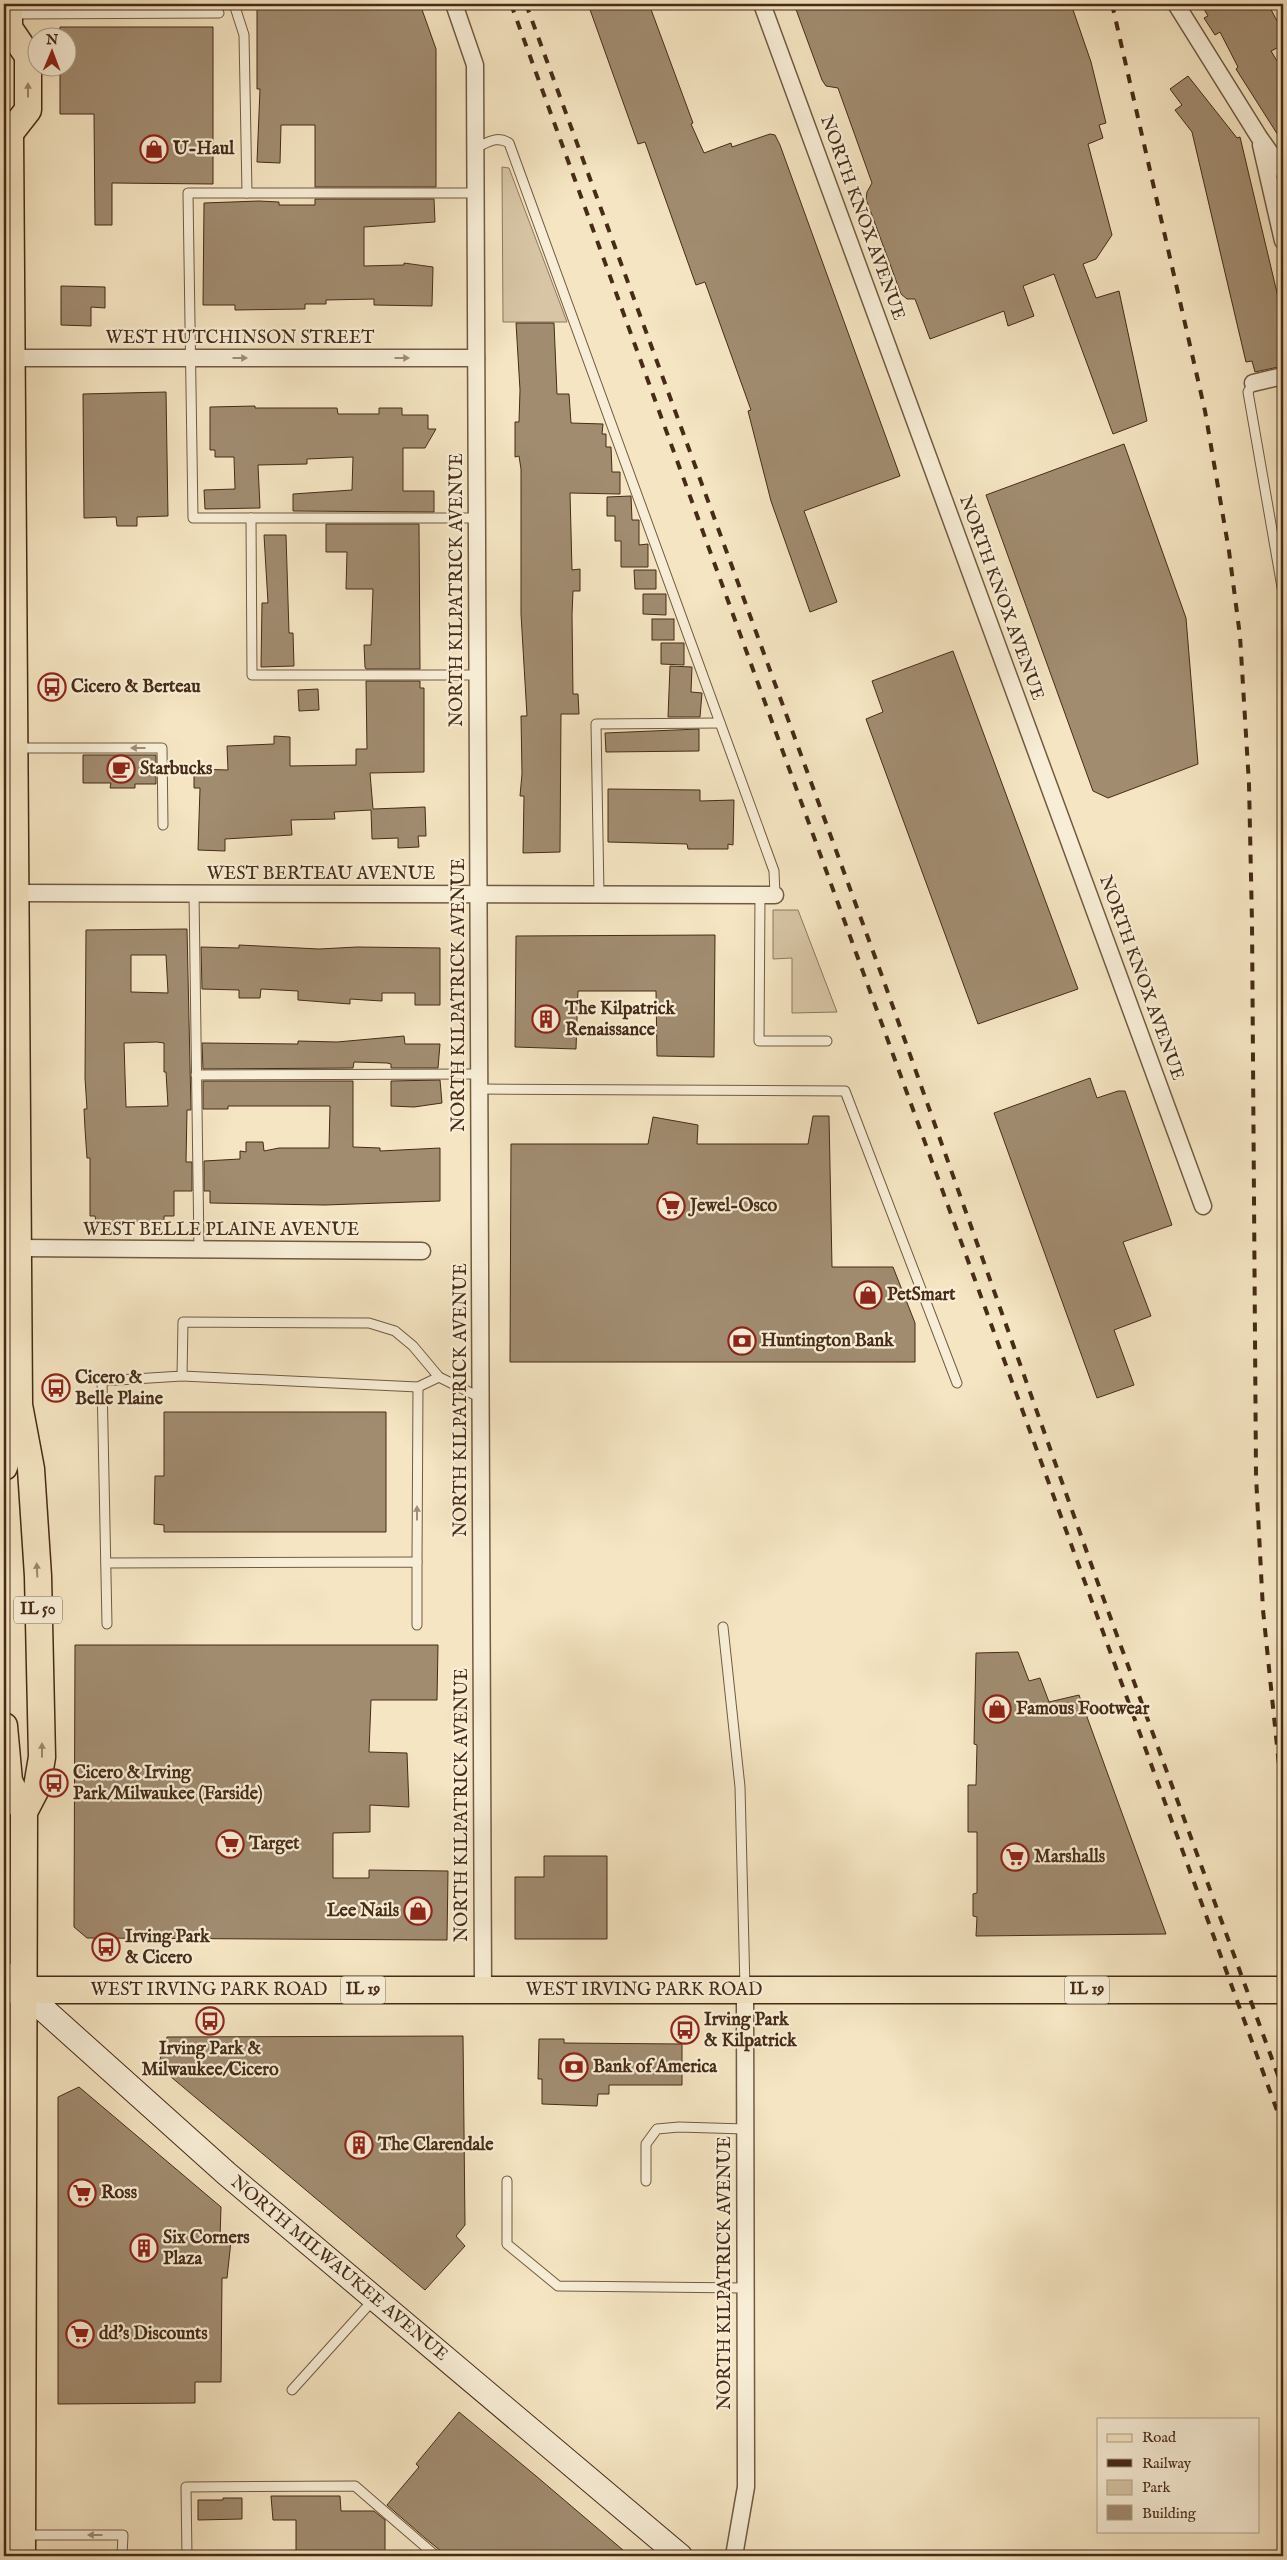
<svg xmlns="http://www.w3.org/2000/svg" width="1287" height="2560" font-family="'IM FELL English',serif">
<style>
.green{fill:#d7c5a5;stroke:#8f785e}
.building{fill:#a18c70;stroke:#472b17;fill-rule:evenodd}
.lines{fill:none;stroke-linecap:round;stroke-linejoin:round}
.service-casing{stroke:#725a42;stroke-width:11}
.minor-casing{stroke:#725a42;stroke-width:19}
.secondary-casing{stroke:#472b17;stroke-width:26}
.primary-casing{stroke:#472b17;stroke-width:29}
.service{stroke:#f8eed7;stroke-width:9}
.minor{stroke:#f8eed7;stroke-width:16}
.secondary{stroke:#f8eed7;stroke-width:24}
.primary{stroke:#f5e5c2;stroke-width:26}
.rail{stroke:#472b17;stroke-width:4;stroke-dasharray:9 9;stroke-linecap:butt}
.oneway{fill:#9e886c}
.oneway2{fill:#a08c77}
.labels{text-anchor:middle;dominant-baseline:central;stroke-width:4.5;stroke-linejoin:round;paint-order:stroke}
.shield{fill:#f8eed7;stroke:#7c6651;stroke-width:1}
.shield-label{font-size:16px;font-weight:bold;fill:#472b17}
.poi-label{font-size:18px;font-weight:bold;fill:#472b17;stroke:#f8eed7;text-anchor:start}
.street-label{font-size:18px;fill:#472b17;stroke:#f8eed7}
</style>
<rect width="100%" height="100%" fill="#f5e5c2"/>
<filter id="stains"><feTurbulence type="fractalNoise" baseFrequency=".004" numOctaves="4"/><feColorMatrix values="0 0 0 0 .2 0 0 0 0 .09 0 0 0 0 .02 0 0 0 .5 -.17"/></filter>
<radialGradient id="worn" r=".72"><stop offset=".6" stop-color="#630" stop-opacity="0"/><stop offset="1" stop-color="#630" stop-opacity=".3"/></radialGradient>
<g class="green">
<polygon points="502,167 509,168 567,322 503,322"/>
<polygon points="773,910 798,910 837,1012 792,1013 792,958 773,959"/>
<polygon points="1283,1090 1283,1333 1278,1326"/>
</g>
<g class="building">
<polygon points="257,4 420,4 436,49 436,187 315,187 315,125 281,125 280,163 257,162 260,89 257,89"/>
<polygon points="588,4 649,4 693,123 691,124 704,153 731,143 732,147 770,134 775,135 780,145 900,476 804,511 837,602 810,612 771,501 748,411 751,410 705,282 696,285 645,142 638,144"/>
<polygon points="794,4 1071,4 1091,62 1106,123 1099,125 1103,138 1088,144 1112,235 1096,259 1083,264 1096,298 1119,291 1147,421 1113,434 1054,274 1023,286 1034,316 1008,326 1004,311 930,339 915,299 907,299 901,294 866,199 867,192 872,183 838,88 826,86 822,80"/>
<polygon points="1201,4 1268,4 1283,32 1283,45 1271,51 1283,71 1283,143 1236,69 1238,67 1220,32 1215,35 1204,18 1208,16"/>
<polygon points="60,27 213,27 213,184 112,183 112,225 95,225 94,114 60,114 60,68 68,68 68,38 60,38"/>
<polygon points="1188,76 1237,138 1240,137 1283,318 1283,366 1255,372 1252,361 1246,362 1192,132 1175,110 1182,105 1170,89"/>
<polygon points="315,199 434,199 435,222 364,227 364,266 404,265 404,263 433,267 432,306 374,305 374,299 326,300 326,304 305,304 305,309 235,310 235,305 203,305 204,203 259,201 279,202 279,205 315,205"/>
<polygon points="61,286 105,287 105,308 91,307 91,326 61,325"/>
<polygon points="516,323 554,323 557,394 569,394 571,423 603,424 602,434 606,434 606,447 611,447 612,472 620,472 620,494 570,493 572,570 580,569 580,591 573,591 572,615 573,694 578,694 579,714 561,714 560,852 523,853 524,796 520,796 522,774 521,716 527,716 521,614 521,469 519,456 515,457 515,422 519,422 520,390"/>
<polygon points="166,392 168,516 137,517 137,526 117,526 116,517 84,518 83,394"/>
<polygon points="255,406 255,408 337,408 338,414 379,414 379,408 402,408 402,415 428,415 428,429 436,429 425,448 403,448 403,491 434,491 434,512 293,511 293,494 352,490 353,457 307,459 307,464 258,465 260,508 205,509 204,490 235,489 234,457 215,457 215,450 210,450 210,407"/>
<polygon points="1124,444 1186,618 1198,764 1108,798 1093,791 986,495"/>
<polygon points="631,496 632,520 639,520 639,545 648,544 648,567 621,567 621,541 615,541 615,516 607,516 607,497"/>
<polygon points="326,524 419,524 420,669 366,669 365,667 364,645 371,645 373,589 346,589 347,552 326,552"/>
<polygon points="264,535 286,535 289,633 293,633 294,666 261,667 262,603 268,603"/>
<polygon points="634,570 656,570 656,589 635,589"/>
<polygon points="643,594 666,594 666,615 643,614"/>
<rect x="652" y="619" width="22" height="21"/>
<polygon points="661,643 684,643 684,665 661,664"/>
<polygon points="953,651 1078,989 978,1024 866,719 883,712 872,681"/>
<polygon points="670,666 692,667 691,692 702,693 700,717 668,717"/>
<polygon points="366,681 420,681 420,688 424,688 424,772 370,773 373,809 425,807 426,836 418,836 419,847 398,848 398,838 372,839 371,810 334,812 335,819 291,820 292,835 225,839 225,851 198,850 200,788 194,788 194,769 228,770 227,746 274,744 274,736 290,737 290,766 356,765 356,749 367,749"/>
<polygon points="318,689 319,710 299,711 298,690"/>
<polygon points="699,729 699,751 606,752 605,733"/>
<polygon points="83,755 156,755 156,784 135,784 135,788 110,788 111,783 83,783"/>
<polygon points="608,789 700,790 700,801 734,800 733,845 728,844 728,849 688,849 687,844 608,842"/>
<path d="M187,929L191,1110H187L186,1162H192V1191H174V1216H164V1222H96L95,1216H90V1158H87L85,1129L84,1109H87L85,1078L86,930ZM131,955H166L168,993L131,992ZM157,1042L164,1043V1072H166L168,1106L126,1107L124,1043Z"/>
<polygon points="715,935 714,1057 657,1056 656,991 578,991 576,1049 515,1047 516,936"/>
<polygon points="239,945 319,949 357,947 440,948 440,1005 415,1005 415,993 382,993 382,1001 350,999 350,1004 298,1000 298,991 261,989 260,998 239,998 239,990 202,989 201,947 239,948"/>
<polygon points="404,1036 405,1044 440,1044 438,1068 391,1068 391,1064 387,1063 354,1062 353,1068 203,1069 202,1043 298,1044 298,1041 337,1042"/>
<polygon points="1090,1078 1097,1098 1118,1091 1125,1091 1172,1225 1123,1242 1151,1316 1114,1330 1134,1385 1097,1398 994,1113"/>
<polygon points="440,1080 442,1103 414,1107 391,1106 391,1081"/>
<polygon points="203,1081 353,1081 353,1147 380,1148 380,1151 440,1148 440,1201 325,1205 210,1203 210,1191 204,1191 204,1161 240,1159 240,1151 246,1152 246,1142 263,1142 264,1151 279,1148 329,1148 330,1106 228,1106 228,1109 203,1109"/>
<polygon points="813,1116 829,1116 832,1267 893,1267 915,1323 915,1362 510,1362 511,1144 648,1144 653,1117 698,1125 697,1144 808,1144"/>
<polygon points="164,1412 386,1412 386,1532 164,1532 164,1525 154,1524 155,1476 164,1476"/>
<polygon points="75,1645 438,1645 437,1700 371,1700 369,1752 407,1753 409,1807 370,1805 370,1832 333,1833 333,1878 369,1878 369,1870 448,1871 447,1940 87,1938 74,1927"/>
<polygon points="1018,1652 1029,1681 1040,1678 1049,1702 1079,1695 1166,1934 976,1936 977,1917 973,1916 973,1894 977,1893 977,1832 968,1832 968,1785 976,1785 977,1745 974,1744 976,1653"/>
<polygon points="544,1856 607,1856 607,1939 515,1939 515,1877 544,1877"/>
<polygon points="463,2036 465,2225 456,2236 465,2246 425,2290 158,2066 167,2037"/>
<polygon points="539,2039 564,2039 564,2043 682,2044 682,2085 609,2085 609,2094 598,2094 597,2106 542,2104 542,2079 538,2079"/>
<polygon points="79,2087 221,2207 220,2238 231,2241 227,2278 222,2278 221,2382 195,2382 195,2403 58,2404 58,2097"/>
<polygon points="459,2412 536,2476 630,2556 447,2556 425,2538 387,2505 419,2467 416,2464"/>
<polygon points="271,2496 340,2496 341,2511 374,2511 385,2520 385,2556 296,2556 296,2520 273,2520"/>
<polygon points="223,2498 242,2498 242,2519 198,2520 198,2500 223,2500"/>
</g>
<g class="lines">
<g class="service-casing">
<g id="service">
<polyline points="234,4 244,35 247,193"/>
<polyline points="12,14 219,13"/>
<path d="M475,148C487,143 497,135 509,143L774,871L775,895"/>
<polyline points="475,193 188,193 193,518 477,518"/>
<polyline points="1253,383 1248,392 1283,593"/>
<polyline points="251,518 252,675 477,675"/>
<polyline points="17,748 162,748 163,825"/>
<polyline points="194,893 199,1250"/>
<polyline points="599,895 596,724 720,723"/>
<polyline points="760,895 759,1041 827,1041"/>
<polyline points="196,1075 479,1074"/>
<polyline points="479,1089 845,1091 957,1383"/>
<polyline points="182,1376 418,1387 439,1377"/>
<polyline points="417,1562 418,1387"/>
<polyline points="106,1563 417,1562 417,1625"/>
<polyline points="107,1624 102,1381 182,1376 183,1322 369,1323 395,1331 413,1346 439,1377 481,1398"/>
<polyline points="723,1627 740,1787 745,1989"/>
<polyline points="507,2181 507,2244 558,2286 745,2288"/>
<polyline points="646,2181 646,2144 657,2129 679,2127 745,2129"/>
<polyline points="292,2390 374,2299"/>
<polyline points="4,2448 21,2448"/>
<polyline points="24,2535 123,2535 122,2556"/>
<polyline points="187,2556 186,2487 355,2486 436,2556"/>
</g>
</g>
<g class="minor-casing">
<g id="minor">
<polyline points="454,4 475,65 483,1990"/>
<polyline points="762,4 1203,1206"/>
<polyline points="1176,4 1259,137 1283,171"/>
<polyline points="1261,145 1283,241"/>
<polyline points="4,358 476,358"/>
<polyline points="1253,383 1283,376"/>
<polyline points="16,893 775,895"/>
<polyline points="19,1248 422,1251"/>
<polyline points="4,2330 22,2330"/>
<polyline points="734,2556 746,2487 745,1989"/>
</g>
</g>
<g class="secondary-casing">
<polyline id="secondary" points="4,1974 227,2174 680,2556"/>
</g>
<g class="primary-casing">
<g id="primary">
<polyline points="9,4 9,28 28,56 28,110 10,133"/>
<polyline points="4,124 10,133 19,1405 31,1469 38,1576 42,1757 37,1787 24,1812 22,2556"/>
<polyline points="4,1467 17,1413"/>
<polyline points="4,1726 9,1781 24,1812"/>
<polyline points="4,1990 1283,1990"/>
</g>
</g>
<use href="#service" class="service"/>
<use href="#minor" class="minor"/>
<use href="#secondary" class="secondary"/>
<use href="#primary" class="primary"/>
<g class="rail">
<polyline points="511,4 1283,2127"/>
<polyline points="526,4 882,976 1100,1589 1283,2089"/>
<polyline points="1112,4 1205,411 1229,551 1240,636 1249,784 1252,922 1256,1476 1263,1610 1283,1804"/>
</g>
</g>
<defs><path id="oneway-solid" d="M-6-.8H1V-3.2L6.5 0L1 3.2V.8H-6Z" transform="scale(1.25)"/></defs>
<g class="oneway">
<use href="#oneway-solid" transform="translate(28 90) rotate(-90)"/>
<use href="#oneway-solid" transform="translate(37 1570) rotate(-93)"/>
<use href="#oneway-solid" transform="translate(42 1750) rotate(-90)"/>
</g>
<g class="oneway2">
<use href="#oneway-solid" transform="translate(240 358)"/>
<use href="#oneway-solid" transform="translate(402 358)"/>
<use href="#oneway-solid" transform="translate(138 748) rotate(-180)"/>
<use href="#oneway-solid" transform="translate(417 1513) rotate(-90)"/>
<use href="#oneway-solid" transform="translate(95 2535) rotate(180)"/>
</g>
<defs>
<g id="shop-ring" transform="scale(1.4375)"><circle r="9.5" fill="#f8eed7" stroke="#8f2418" stroke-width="1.5"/><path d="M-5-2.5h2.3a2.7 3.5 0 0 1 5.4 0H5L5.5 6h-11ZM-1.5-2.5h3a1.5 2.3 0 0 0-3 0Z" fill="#8f2418"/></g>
<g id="bus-ring" transform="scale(1.4375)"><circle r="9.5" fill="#f8eed7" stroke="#8f2418" stroke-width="1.5"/><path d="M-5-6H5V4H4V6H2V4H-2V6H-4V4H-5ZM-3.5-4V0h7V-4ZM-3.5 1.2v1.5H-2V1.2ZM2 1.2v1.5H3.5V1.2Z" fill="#8f2418"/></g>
<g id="cafe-ring" transform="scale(1.4375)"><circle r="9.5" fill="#f8eed7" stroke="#8f2418" stroke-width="1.5"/><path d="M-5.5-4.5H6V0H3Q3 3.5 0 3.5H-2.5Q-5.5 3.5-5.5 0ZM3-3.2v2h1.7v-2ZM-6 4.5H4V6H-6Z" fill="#8f2418"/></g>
<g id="building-ring" transform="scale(1.4375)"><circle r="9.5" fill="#f8eed7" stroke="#8f2418" stroke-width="1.5"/><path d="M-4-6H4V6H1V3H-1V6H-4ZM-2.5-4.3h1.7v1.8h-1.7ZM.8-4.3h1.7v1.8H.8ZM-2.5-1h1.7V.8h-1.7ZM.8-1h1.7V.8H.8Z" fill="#8f2418"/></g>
<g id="supermarket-ring" transform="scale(1.4375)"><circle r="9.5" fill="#f8eed7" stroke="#8f2418" stroke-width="1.5"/><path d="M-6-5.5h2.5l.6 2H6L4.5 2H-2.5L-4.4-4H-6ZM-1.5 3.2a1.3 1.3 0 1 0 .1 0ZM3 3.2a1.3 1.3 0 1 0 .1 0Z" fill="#8f2418"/></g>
<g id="bank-ring" transform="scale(1.4375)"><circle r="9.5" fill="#f8eed7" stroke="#8f2418" stroke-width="1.5"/><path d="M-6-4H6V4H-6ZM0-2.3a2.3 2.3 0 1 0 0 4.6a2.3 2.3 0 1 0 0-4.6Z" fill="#8f2418"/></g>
</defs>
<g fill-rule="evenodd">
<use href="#shop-ring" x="154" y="149"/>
<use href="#bus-ring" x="52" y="687"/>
<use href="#cafe-ring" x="121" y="769"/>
<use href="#building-ring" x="546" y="1019"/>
<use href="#supermarket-ring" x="671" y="1206"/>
<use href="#shop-ring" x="868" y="1295"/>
<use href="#bank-ring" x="742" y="1341"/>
<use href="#bus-ring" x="56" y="1388"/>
<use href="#shop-ring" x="997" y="1709"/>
<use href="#bus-ring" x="54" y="1783"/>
<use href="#supermarket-ring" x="230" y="1844"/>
<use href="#supermarket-ring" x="1015" y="1857"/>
<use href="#shop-ring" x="418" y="1911"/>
<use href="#bus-ring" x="106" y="1947"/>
<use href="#bus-ring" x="210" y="2021"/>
<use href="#bus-ring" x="685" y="2030"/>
<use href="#bank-ring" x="574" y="2067"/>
<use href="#building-ring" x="359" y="2145"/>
<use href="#supermarket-ring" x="82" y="2193"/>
<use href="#building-ring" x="144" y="2248"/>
<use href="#supermarket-ring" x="80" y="2334"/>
</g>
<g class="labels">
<g class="shield">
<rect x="14" y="1596.5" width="48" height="27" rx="4"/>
<rect x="340.5" y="1976.5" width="45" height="27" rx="4"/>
<rect x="1064.5" y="1976.5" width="45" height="27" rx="4"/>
</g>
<g class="shield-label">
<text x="38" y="1610">IL 50</text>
<text x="363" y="1990">IL 19</text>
<text x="1087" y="1990">IL 19</text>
</g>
<g class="poi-label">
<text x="173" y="149">U-Haul</text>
<text x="71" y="687">Cicero &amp; Berteau</text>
<text x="140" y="769">Starbucks</text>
<text x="565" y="1009">The Kilpatrick<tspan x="565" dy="21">Renaissance</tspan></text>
<text x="690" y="1206">Jewel-Osco</text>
<text x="887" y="1295">PetSmart</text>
<text x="761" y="1341">Huntington Bank</text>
<text x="75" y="1378">Cicero &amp;<tspan x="75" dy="21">Belle Plaine</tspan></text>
<text x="1016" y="1709">Famous Footwear</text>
<text x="73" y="1773">Cicero &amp; Irving<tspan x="73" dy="21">Park/Milwaukee (Farside)</tspan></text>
<text x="249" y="1844">Target</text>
<text x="1034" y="1857">Marshalls</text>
<text x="399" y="1911" text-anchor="end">Lee Nails</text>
<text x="125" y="1937">Irving Park<tspan x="125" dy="21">&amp; Cicero</tspan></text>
<text x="704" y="2020">Irving Park<tspan x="704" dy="21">&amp; Kilpatrick</tspan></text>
<text x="210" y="2049" text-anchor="middle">Irving Park &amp;<tspan x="210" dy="21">Milwaukee/Cicero</tspan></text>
<text x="593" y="2067">Bank of America</text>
<text x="378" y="2145">The Clarendale</text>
<text x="101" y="2193">Ross</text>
<text x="163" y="2238">Six Corners<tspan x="163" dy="21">Plaza</tspan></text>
<text x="99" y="2334">dd's Discounts</text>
</g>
<g class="street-label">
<text transform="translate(862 218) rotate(70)">NORTH KNOX AVENUE</text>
<text x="240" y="338">WEST HUTCHINSON STREET</text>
<text transform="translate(457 590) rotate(-90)">NORTH KILPATRICK AVENUE</text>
<text transform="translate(1001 598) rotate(70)">NORTH KNOX AVENUE</text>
<text x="321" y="874">WEST BERTEAU AVENUE</text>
<text transform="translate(1141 978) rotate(70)">NORTH KNOX AVENUE</text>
<text transform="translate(459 995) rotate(-90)">NORTH KILPATRICK AVENUE</text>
<text x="221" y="1230">WEST BELLE PLAINE AVENUE</text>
<text transform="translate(461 1400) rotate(-90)">NORTH KILPATRICK AVENUE</text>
<text transform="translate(462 1805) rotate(-90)">NORTH KILPATRICK AVENUE</text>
<text x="209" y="1990">WEST IRVING PARK ROAD</text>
<text x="644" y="1990">WEST IRVING PARK ROAD</text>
<text transform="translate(339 2269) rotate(40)">NORTH MILWAUKEE AVENUE</text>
<text transform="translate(725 2273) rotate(-90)">NORTH KILPATRICK AVENUE</text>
</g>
</g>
<rect width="1287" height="2560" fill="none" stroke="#f5e5c2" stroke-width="20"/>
<rect x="5" y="5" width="1277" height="2550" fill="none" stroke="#472b17" stroke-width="2.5"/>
<rect x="10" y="10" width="1267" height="2540" fill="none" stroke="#472b17"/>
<rect x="1097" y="2418" width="162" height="115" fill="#f8eed7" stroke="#b1a08a"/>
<rect x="1107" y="2434" width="25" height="8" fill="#f5e5c2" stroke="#b1a08a"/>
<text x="1142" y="2442" font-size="15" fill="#472b17">Road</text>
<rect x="1107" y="2459" width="25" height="8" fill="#472b17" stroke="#b1a08a"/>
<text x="1142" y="2468" font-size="15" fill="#472b17">Railway</text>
<rect x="1107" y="2480" width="25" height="15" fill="#d7c5a5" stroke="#b1a08a"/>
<text x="1142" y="2492" font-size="15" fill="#472b17">Park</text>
<rect x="1107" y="2505" width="25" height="15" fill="#a18c70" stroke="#b1a08a"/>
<text x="1142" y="2518" font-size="15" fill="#472b17">Building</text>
<g transform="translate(52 52) rotate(1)"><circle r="24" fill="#f8eed7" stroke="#b1a08a"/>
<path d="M0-4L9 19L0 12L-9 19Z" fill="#8f2418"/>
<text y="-8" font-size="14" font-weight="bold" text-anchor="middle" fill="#472b17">N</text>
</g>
<rect width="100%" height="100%" filter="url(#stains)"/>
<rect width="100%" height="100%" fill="url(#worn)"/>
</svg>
